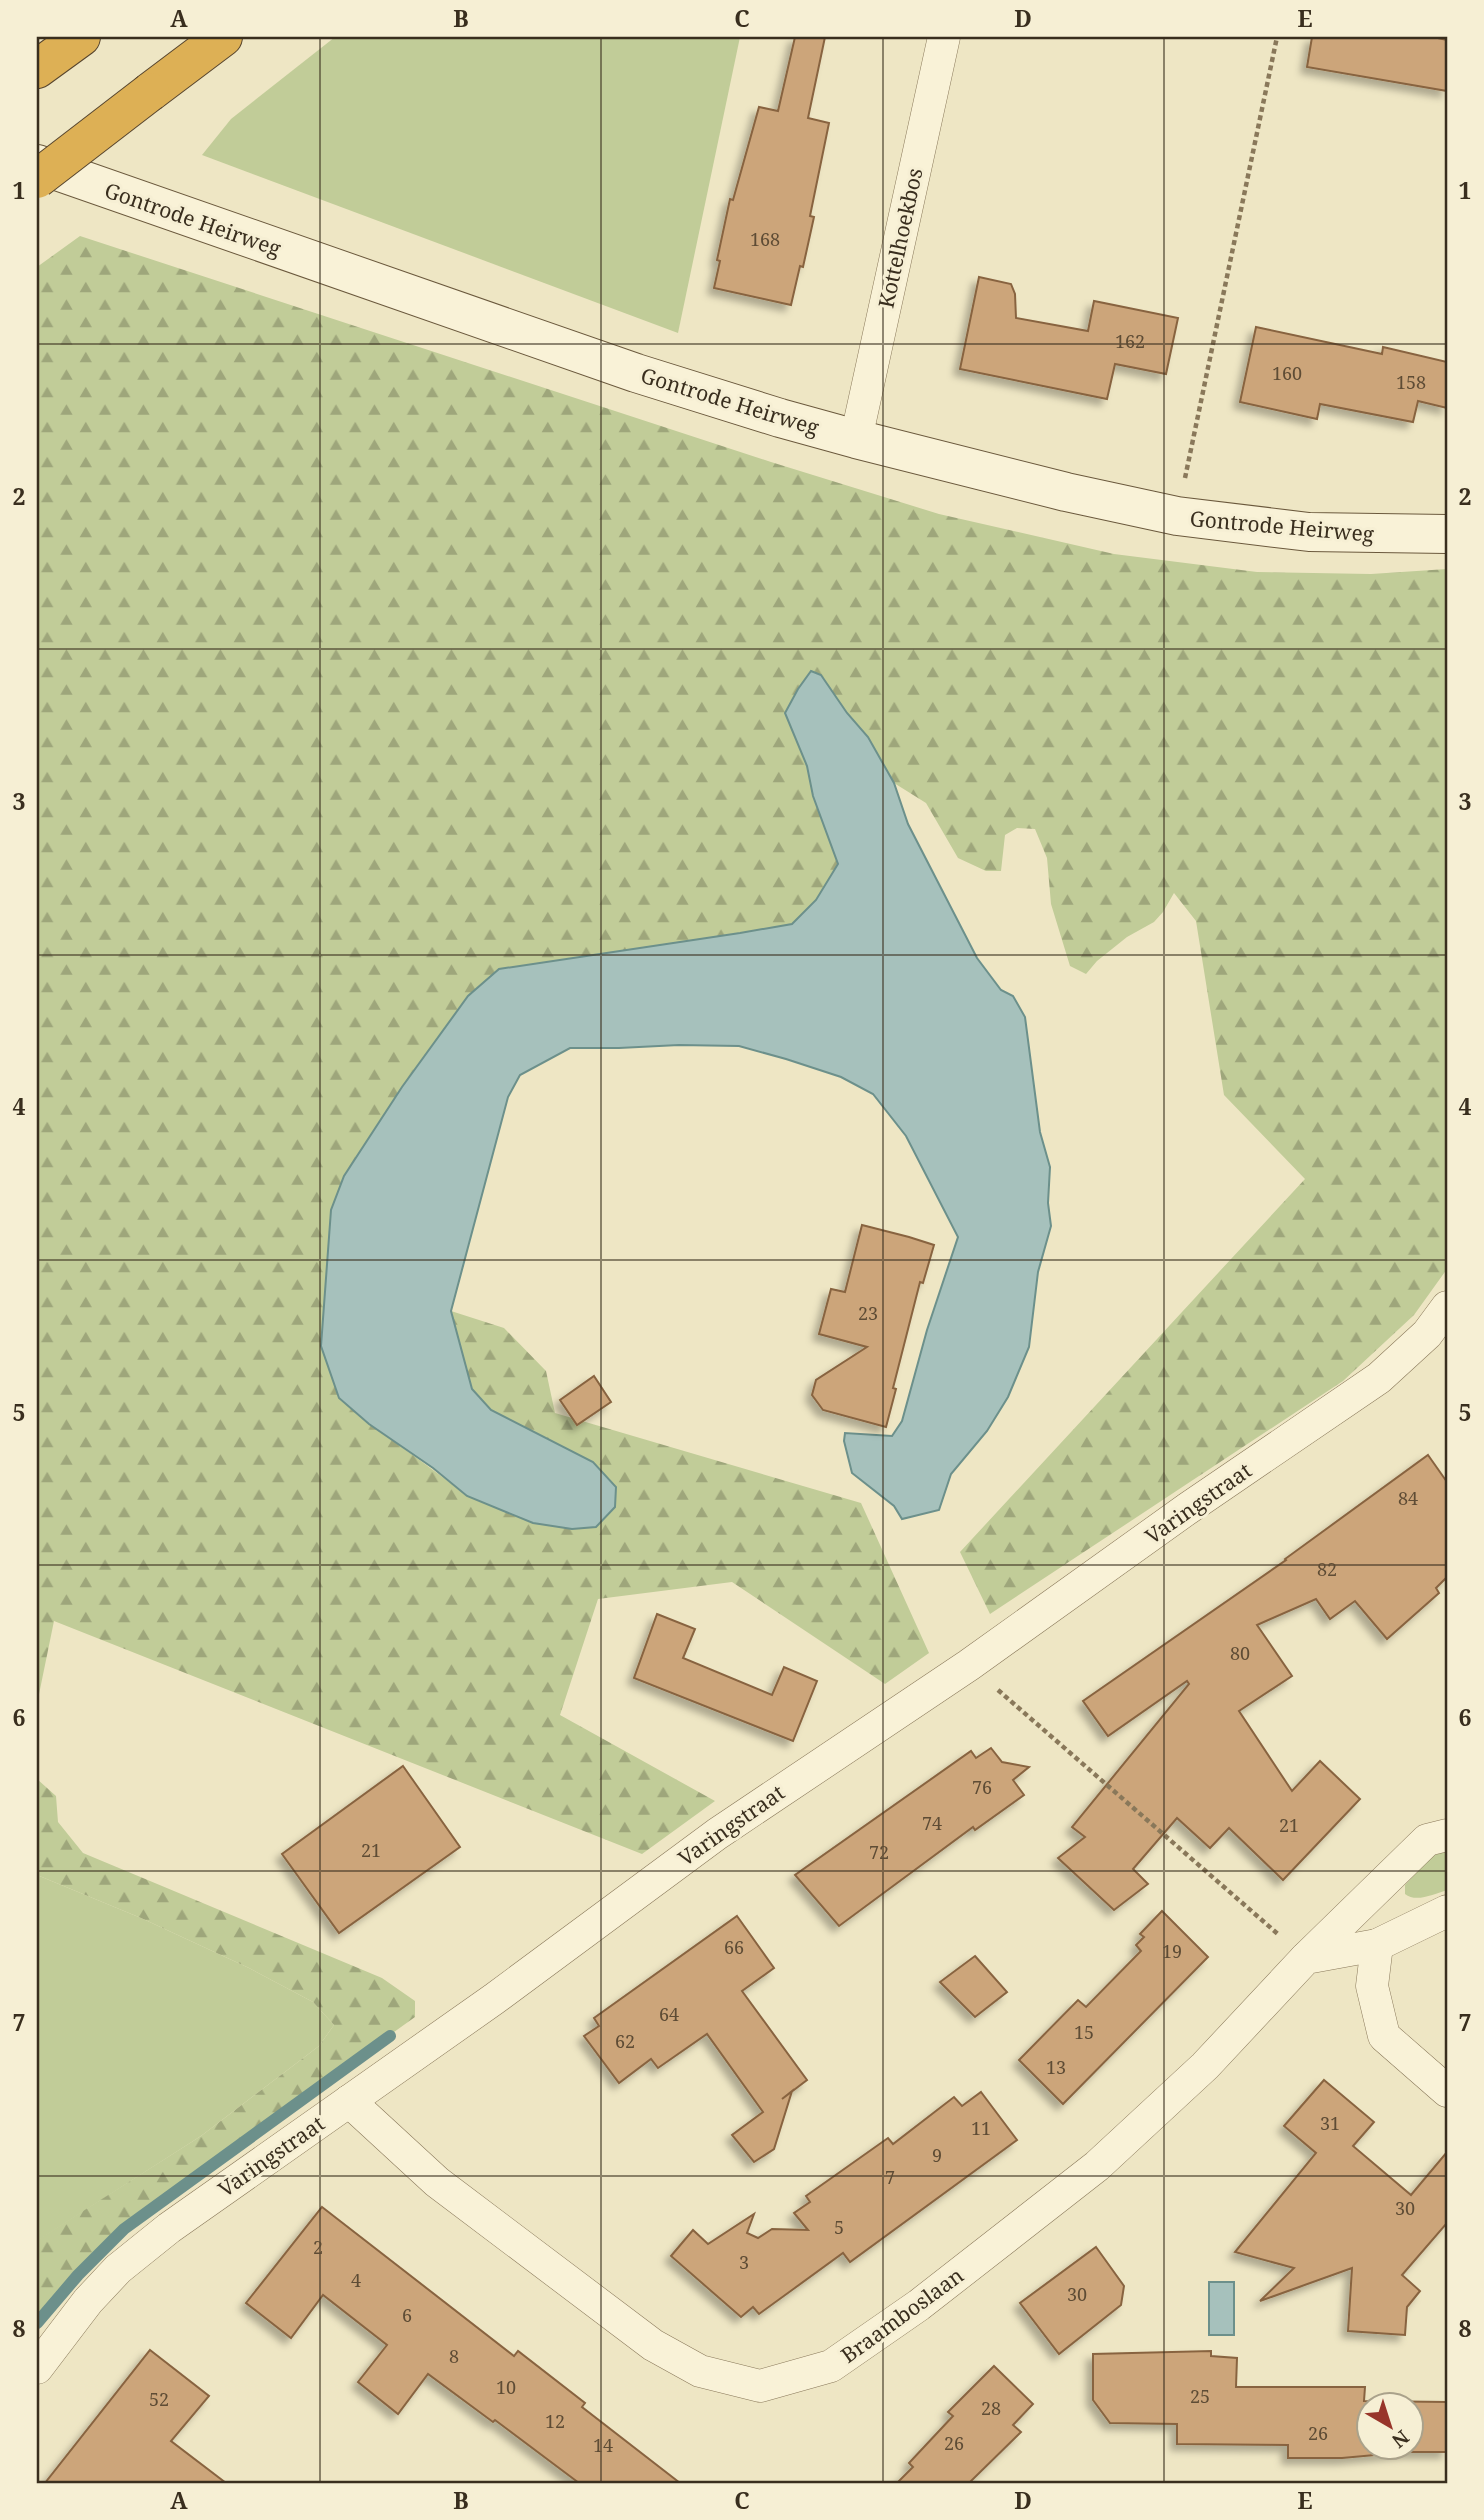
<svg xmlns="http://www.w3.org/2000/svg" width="1484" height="2520" font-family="'Noto Serif',serif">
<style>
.grass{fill:#c1cc98}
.forest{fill:url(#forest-firs)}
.water{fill:#a6c1bc;stroke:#6c908b;stroke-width:2}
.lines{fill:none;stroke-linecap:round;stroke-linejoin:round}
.stream{stroke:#6c908b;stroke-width:12}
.building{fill:#cca57a;stroke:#886440;stroke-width:2;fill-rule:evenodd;filter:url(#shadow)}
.street-casing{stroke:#89785a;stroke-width:33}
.secondary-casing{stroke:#6b593d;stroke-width:40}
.highway-casing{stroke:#57452e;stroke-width:40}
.path{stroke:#89785a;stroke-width:4.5;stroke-dasharray:5 3.5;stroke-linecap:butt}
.street{stroke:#f9f2d7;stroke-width:32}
.secondary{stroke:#f9f2d7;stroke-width:38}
.highway{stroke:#ddb055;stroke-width:38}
.highway-bridge-casing{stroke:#57452e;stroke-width:40;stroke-linecap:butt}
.highway-bridge{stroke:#ddb055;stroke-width:38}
.grid{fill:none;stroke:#392e1e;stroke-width:2;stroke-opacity:0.55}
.labels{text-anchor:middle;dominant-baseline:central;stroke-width:6;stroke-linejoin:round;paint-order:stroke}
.number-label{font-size:18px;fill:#5e4c35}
.street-label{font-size:21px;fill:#392e1e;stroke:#f6efd4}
.neatline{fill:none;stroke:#392e1e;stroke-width:2.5}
.grid-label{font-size:23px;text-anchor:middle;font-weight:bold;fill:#392e1e}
</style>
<defs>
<pattern id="forest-firs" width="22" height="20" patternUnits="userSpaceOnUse" patternTransform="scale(1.75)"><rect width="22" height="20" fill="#c1cc98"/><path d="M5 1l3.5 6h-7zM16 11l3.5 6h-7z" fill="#9ea67b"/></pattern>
<filter id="shadow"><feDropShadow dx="-6" dy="6" stdDeviation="3.5" flood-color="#0004"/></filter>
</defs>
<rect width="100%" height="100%" fill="#eee6c4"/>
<g class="grass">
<polygon points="335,37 740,37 678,333 202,155 231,119"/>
<path d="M1447,1851V1890C1434,1894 1416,1903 1405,1894V1885L1432,1856Z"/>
<polygon points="37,1875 141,1918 249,1968 313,2002 334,2025 319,2046 201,2136 37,2241"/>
</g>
<g class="forest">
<path d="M80,236L771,462L939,514L1114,554L1257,572L1371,574L1447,569V1269L1414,1315L1343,1381L990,1614L960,1552L1305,1179L1224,1095L1196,921L1174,893L1163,912L1154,922L1127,937L1097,961L1086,974L1070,966L1051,904L1047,858L1035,829L1017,828L1005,835L1001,871H986L958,858L926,803L894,783L868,737L847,713H785L807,766L813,796L838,864L816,900L792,924L740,933L499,969L468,996L402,1087L339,1398C380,1434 425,1462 467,1496L593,1462L490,1410L472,1389L451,1311L504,1328L546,1371L555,1413L861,1503L929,1653L885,1684L732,1582L598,1599L560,1715L715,1801L642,1854L54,1621L37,1704V267Z"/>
<polygon points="37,1779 56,1796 58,1822 83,1853 382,1978 415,2001 415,2017 130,2221 102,2246 37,2317 37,2241 39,2239 201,2136 319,2046 334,2025 313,2002 249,1968 141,1918 37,1875"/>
</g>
<g class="water">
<polygon points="811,671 821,675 847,713 868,737 894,783 908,824 977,958 1001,990 1013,996 1025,1017 1040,1132 1050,1167 1048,1203 1051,1226 1038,1272 1029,1347 1008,1397 987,1431 951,1474 939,1510 902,1519 894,1506 852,1473 844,1441 845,1433 892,1436 902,1421 927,1330 958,1237 906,1136 873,1094 841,1077 786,1059 739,1046 679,1045 619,1048 570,1048 520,1075 508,1097 451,1311 472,1389 491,1410 593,1462 616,1487 615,1507 596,1527 572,1529 533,1523 467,1496 433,1468 369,1424 339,1398 321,1346 331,1210 344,1176 402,1087 468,996 499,969 740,933 792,924 816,900 838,864 813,796 807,766 785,713 798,689"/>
<rect x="1209" y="2282" width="25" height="53"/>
</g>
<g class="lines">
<polyline class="stream" points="37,2323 78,2275 124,2229 390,2036"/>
</g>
<g class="building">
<polygon points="795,37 825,37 808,118 829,123 810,216 814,217 803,267 800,266 791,305 714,288 720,261 717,260 730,199 733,200 759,107 778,111"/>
<polygon points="1312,37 1433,37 1447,40 1447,91 1307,67"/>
<polygon points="979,277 1011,284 1015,294 1016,318 1088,331 1094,301 1178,318 1166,374 1115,364 1107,399 960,369"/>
<polygon points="1256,327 1382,354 1383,347 1447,362 1447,408 1418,401 1413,422 1320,404 1317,419 1240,402"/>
<polygon points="862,1225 909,1237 934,1245 923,1283 920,1282 893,1388 896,1389 886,1427 823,1410 812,1395 816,1380 867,1347 819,1334 831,1289 845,1292"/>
<polygon points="594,1376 611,1402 577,1425 560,1400"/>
<polygon points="1428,1455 1447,1482 1447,1577 1436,1588 1439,1593 1387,1639 1355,1601 1330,1619 1316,1599 1257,1625 1292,1676 1239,1711 1292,1791 1320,1761 1360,1799 1283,1880 1229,1828 1210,1848 1177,1818 1133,1869 1148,1884 1114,1910 1058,1858 1085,1837 1072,1827 1189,1684 1187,1681 1108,1736 1083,1701 1286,1560 1285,1559"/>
<polygon points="657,1614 695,1629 683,1658 772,1695 784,1667 817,1681 793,1741 634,1678"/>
<polygon points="991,1748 1002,1762 1029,1767 1013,1780 1024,1795 975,1830 973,1827 839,1926 795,1875 971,1751 976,1758"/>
<polygon points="403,1766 460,1847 339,1933 282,1854"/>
<polygon points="1162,1911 1208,1957 1063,2104 1019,2060 1078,2000 1086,2007 1141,1951 1136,1945 1144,1937 1140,1934"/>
<polygon points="737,1916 774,1968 742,1991 807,2080 782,2099 792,2091 774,2149 754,2162 732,2135 763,2112 707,2034 658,2068 651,2059 619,2083 584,2036 599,2026 594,2018"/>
<polygon points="975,1956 1007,1992 975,2017 940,1982"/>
<polygon points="1324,2080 1374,2122 1353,2146 1411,2195 1447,2152 1447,2223 1402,2275 1420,2291 1407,2307 1405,2335 1348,2331 1352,2268 1260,2301 1294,2268 1235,2252 1316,2153 1284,2126"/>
<polygon points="981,2092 1017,2140 850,2262 843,2253 759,2314 753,2307 741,2317 671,2256 693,2230 708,2244 754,2214 747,2233 758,2238 772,2229 808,2230 794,2213 810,2202 806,2196 888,2138 893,2144 954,2097 962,2106"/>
<polygon points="322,2207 514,2356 518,2351 585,2403 582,2407 680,2483 579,2483 495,2420 493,2422 428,2374 398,2414 358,2382 387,2345 323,2295 291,2338 246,2303"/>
<polygon points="1096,2247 1124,2286 1121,2305 1059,2354 1020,2303"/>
<polygon points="150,2350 209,2396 171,2441 226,2483 45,2483"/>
<path d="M1211,2351V2356L1237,2358L1236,2387H1365L1364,2401L1447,2402V2452H1408L1342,2458H1288V2445L1177,2444V2424L1110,2423L1093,2400V2354ZM1368,2404H1410V2446H1368Z"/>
<polygon points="994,2366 1033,2404 1013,2425 1021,2432 969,2483 897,2483 913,2467 909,2463 953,2416 948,2412"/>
</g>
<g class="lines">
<g class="street-casing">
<g id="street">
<polyline points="856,439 944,37"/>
<polyline points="1377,1945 1372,1986 1384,2036 1447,2091"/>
<polyline points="1306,1958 1427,1840 1447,1835"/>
<polyline points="349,2101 437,2182 653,2345 700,2371 760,2386 831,2366 919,2305 1097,2166 1205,2066 1306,1958 1377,1945 1447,1911"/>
<polyline points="37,2368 88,2301 118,2269 169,2228 494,1999 717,1834 969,1665 1187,1509 1379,1378 1427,1334 1447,1307"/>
</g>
</g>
<g class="secondary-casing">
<polyline id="secondary" points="37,164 636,373 780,418 856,439 1066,492 1177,516 1309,532 1447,534"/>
</g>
<g class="highway-casing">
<g id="highway">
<polyline points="37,69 81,37"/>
<polyline points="150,92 223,37"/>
</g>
</g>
<g class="path">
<polyline points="1185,478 1277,37"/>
<polyline points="998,1690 1279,1935"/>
</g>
<use href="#street" class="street"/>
<use href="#secondary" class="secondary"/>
<use href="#highway" class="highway"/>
<g class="highway-bridge-casing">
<polyline id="highway-bridge" points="37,179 150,92"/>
</g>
<use href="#highway-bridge" class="highway-bridge"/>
</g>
<path class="grid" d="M320,37V2483M601,37V2483M883,37V2483M1164,37V2483M37,344H1447M37,649H1447M37,955H1447M37,1260H1447M37,1565H1447M37,1871H1447M37,2176H1447"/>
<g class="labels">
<g class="number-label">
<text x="765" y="239">168</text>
<text x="1130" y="341">162</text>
<text x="1287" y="373">160</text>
<text x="1411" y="382">158</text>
<text x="868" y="1313">23</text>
<text x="1408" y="1498">84</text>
<text x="1327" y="1569">82</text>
<text x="1240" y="1653">80</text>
<text x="982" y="1787">76</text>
<text x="932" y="1823">74</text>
<text x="1289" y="1825">21</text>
<text x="371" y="1850">21</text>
<text x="879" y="1852">72</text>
<text x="734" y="1947">66</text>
<text x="1172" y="1951">19</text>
<text x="669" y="2014">64</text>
<text x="1084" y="2032">15</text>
<text x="625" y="2041">62</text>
<text x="1056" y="2067">13</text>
<text x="1330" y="2123">31</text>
<text x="981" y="2128">11</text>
<text x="937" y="2155">9</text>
<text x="890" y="2177">7</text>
<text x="1405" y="2208">30</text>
<text x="839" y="2227">5</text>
<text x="318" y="2247">2</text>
<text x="744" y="2262">3</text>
<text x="356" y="2280">4</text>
<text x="1077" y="2294">30</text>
<text x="407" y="2315">6</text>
<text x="454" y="2356">8</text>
<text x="506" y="2387">10</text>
<text x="1200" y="2396">25</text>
<text x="159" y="2399">52</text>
<text x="991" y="2408">28</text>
<text x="555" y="2421">12</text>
<text x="1318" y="2433">26</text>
<text x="954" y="2443">26</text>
<text x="603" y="2445">14</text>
</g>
<g class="street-label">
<text transform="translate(193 219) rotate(19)">Gontrode Heirweg</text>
<text transform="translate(900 238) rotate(-78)">Kottelhoekbos</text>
<text transform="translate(730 401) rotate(17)">Gontrode Heirweg</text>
<text transform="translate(1282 526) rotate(5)">Gontrode Heirweg</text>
<text transform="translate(1198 1503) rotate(-35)">Varingstraat</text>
<text transform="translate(731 1825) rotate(-35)">Varingstraat</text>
<text transform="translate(271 2156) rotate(-35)">Varingstraat</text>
<text transform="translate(902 2315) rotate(-36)">Braamboslaan</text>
</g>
</g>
<rect width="1484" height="2520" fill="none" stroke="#f6efd4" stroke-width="77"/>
<g transform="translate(1390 2426) rotate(141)"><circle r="33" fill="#f6efd4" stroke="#aaa28b" stroke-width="2"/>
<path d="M0-5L12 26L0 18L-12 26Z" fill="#98352a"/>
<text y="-10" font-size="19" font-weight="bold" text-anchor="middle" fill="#392e1e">N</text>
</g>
<rect x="38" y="38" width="1408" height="2444" class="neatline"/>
<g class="grid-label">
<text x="179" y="27">A</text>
<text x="461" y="27">B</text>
<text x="742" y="27">C</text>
<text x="1023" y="27">D</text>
<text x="1305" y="27">E</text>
<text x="19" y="199">1</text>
<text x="1465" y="199">1</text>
<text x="19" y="505">2</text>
<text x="1465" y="505">2</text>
<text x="19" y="810">3</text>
<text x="1465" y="810">3</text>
<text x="19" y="1115">4</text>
<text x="1465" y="1115">4</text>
<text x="19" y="1421">5</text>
<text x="1465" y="1421">5</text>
<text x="19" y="1726">6</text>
<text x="1465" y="1726">6</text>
<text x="19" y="2031">7</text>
<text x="1465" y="2031">7</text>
<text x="19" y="2337">8</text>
<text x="1465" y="2337">8</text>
<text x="179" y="2509">A</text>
<text x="461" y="2509">B</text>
<text x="742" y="2509">C</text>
<text x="1023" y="2509">D</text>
<text x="1305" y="2509">E</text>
</g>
</svg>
